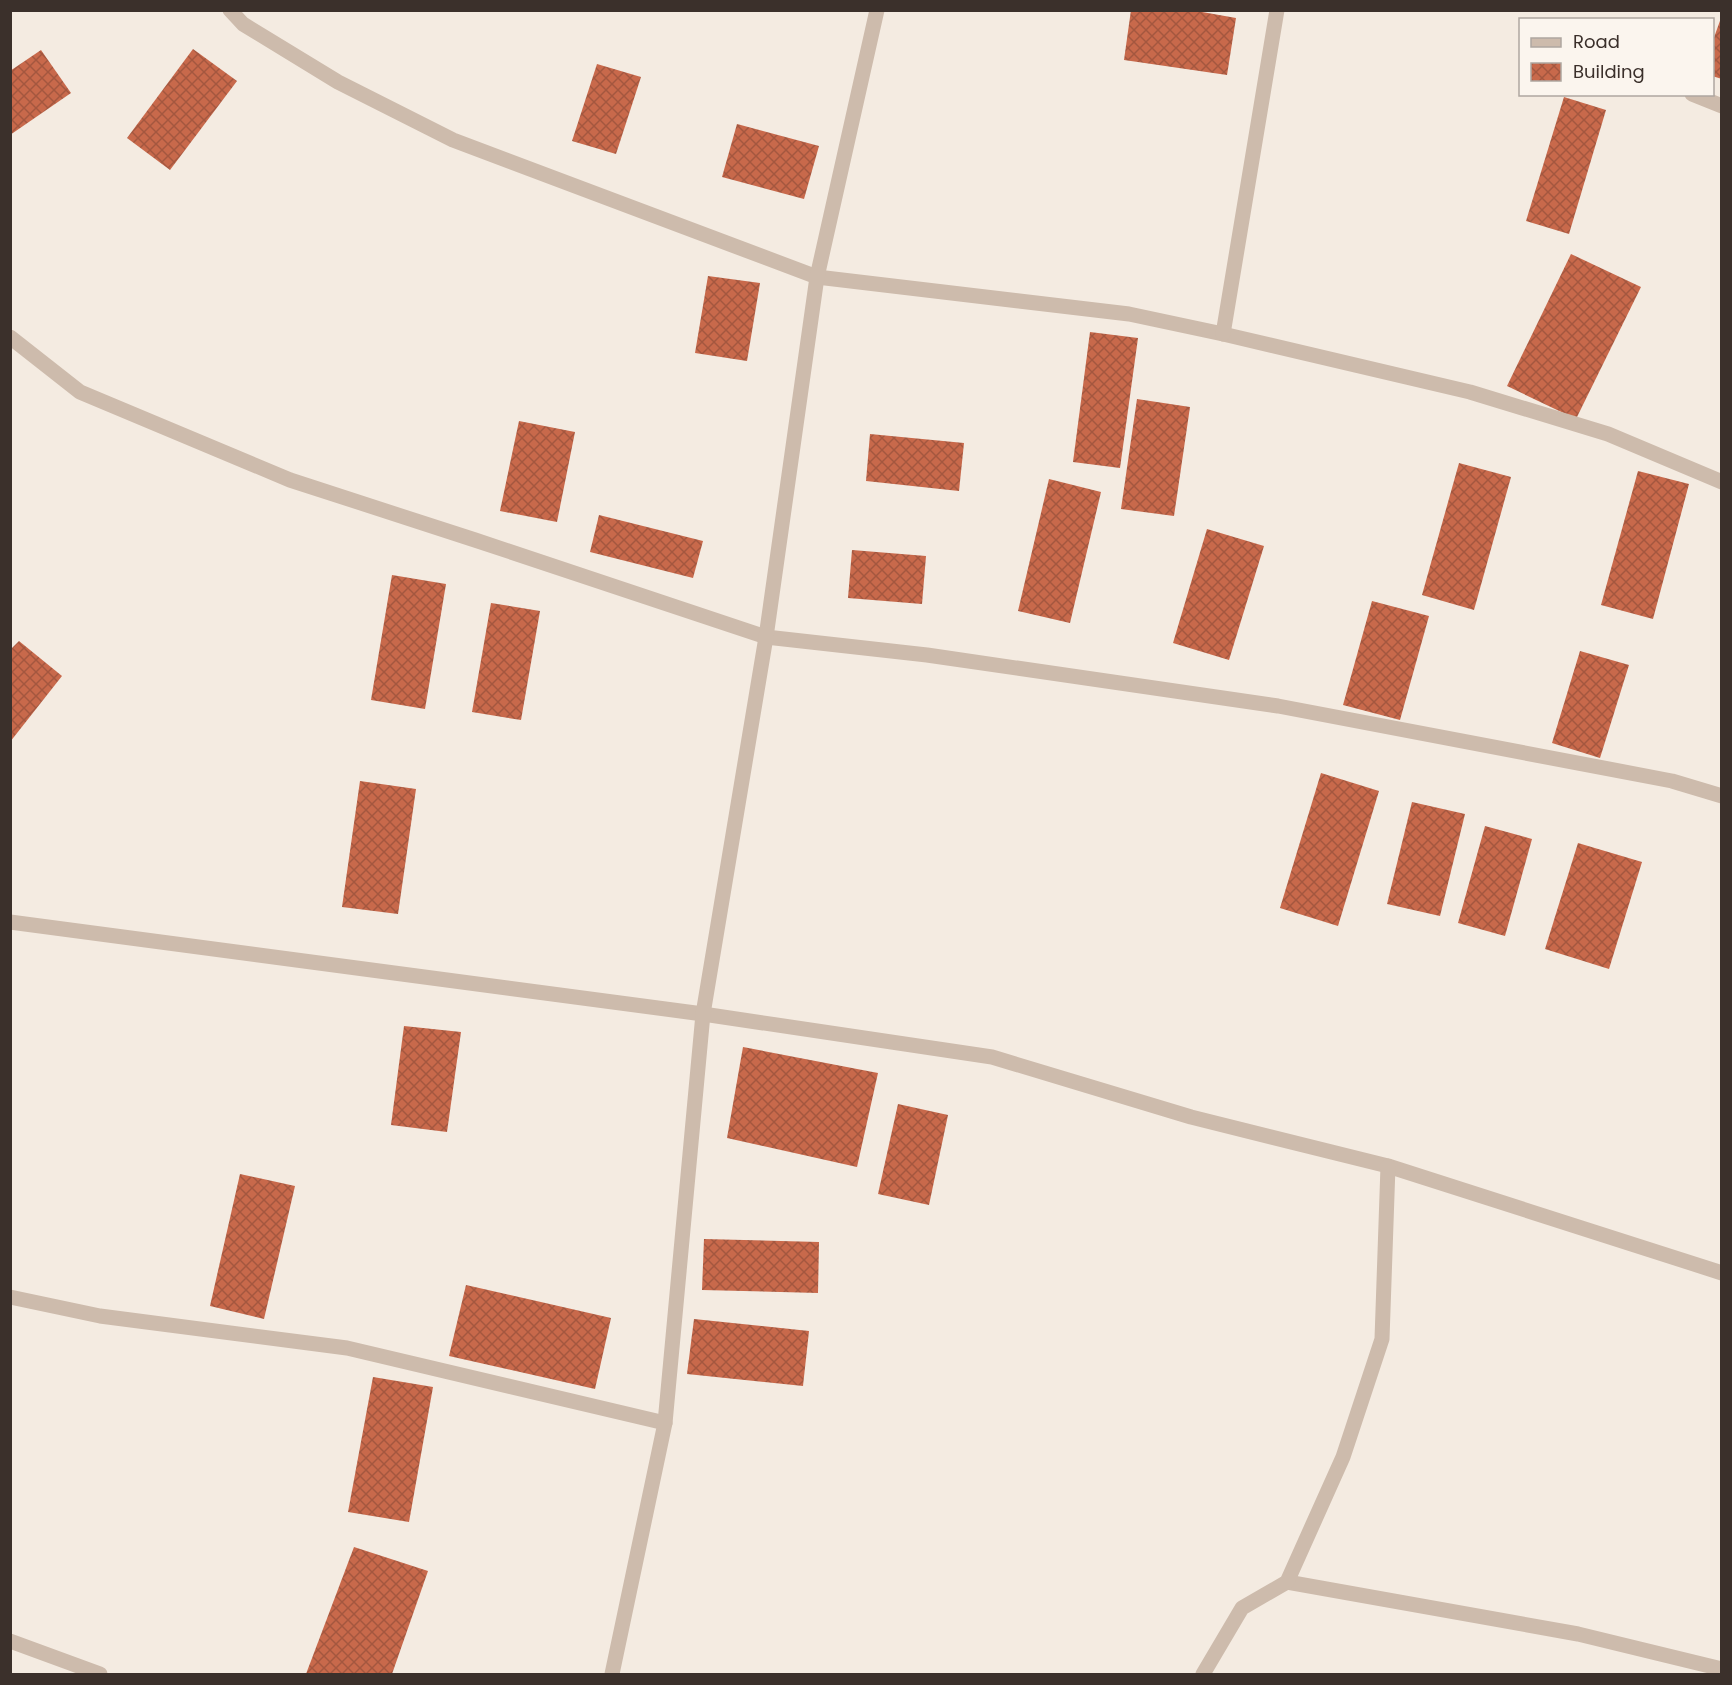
<svg xmlns="http://www.w3.org/2000/svg" width="1732" height="1685" font-family="Poppins,sans-serif">
<style>
.building{fill:url(#building-cross-hatch)}
.lines{fill:none;stroke-linecap:round;stroke-linejoin:round}
.street{stroke:#cdbbac;stroke-width:15}
</style>
<defs>
<pattern id="building-cross-hatch" width="8" height="8" patternUnits="userSpaceOnUse" patternTransform="scale(1.5)"><rect width="8" height="8" fill="#c8694b"/><path d="M0 0l8 8M0 8l8-8" fill="none" stroke="#a4573f"/></pattern>
</defs>
<rect width="100%" height="100%" fill="#f4ebe1"/>
<g class="building">
<polygon points="1131,10 1191,10 1236,18 1227,75 1124,60"/>
<polygon points="1721,18 1722,18 1722,79 1712,76 1712,43"/>
<polygon points="193,49 237,81 170,170 127,138"/>
<polygon points="41,50 71,93 10,135 10,71"/>
<polygon points="597,64 641,77 616,154 572,141"/>
<polygon points="1564,97 1606,110 1569,234 1526,221"/>
<polygon points="737,124 819,146 804,199 722,177"/>
<polygon points="1571,254 1641,287 1576,419 1507,386"/>
<polygon points="708,276 760,283 747,361 695,353"/>
<polygon points="1090,332 1138,338 1120,468 1073,462"/>
<polygon points="1137,399 1190,407 1174,516 1121,509"/>
<polygon points="519,421 575,432 557,522 500,511"/>
<polygon points="870,434 964,443 959,491 866,481"/>
<polygon points="1459,463 1511,477 1474,610 1422,595"/>
<polygon points="1638,471 1689,484 1653,619 1601,605"/>
<polygon points="1049,479 1101,492 1070,623 1018,611"/>
<polygon points="599,515 703,541 693,578 590,552"/>
<polygon points="1207,529 1264,546 1229,660 1173,643"/>
<polygon points="852,550 926,556 922,604 848,598"/>
<polygon points="392,575 446,584 425,709 371,700"/>
<polygon points="1372,601 1429,616 1400,720 1343,705"/>
<polygon points="491,603 540,611 521,720 472,712"/>
<polygon points="19,641 62,676 10,742 10,650"/>
<polygon points="1580,651 1629,665 1600,758 1552,743"/>
<polygon points="1321,773 1379,791 1338,926 1280,908"/>
<polygon points="360,781 416,789 398,914 342,907"/>
<polygon points="1412,802 1465,814 1440,916 1387,904"/>
<polygon points="1485,826 1532,839 1505,936 1458,923"/>
<polygon points="1578,843 1642,862 1609,969 1545,949"/>
<polygon points="404,1026 461,1032 447,1132 391,1125"/>
<polygon points="743,1047 878,1073 857,1167 727,1138"/>
<polygon points="898,1104 948,1115 929,1205 878,1194"/>
<polygon points="240,1174 295,1186 264,1319 210,1306"/>
<polygon points="704,1239 819,1242 818,1293 702,1290"/>
<polygon points="466,1285 611,1318 595,1389 449,1356"/>
<polygon points="694,1319 809,1331 803,1386 687,1374"/>
<polygon points="373,1377 433,1387 409,1522 348,1512"/>
<polygon points="354,1547 428,1571 392,1674 306,1674"/>
</g>
<g class="lines">
<g class="street">
<polyline points="230,10 243,24 338,82 453,140 817,277 1129,314 1223,334 1470,392 1608,434 1722,482"/>
<polyline points="1692,94 1722,106"/>
<polyline points="1223,334 1277,10"/>
<polyline points="10,337 80,392 290,480 475,540 766,637 927,655 1278,706 1672,781 1722,796"/>
<polyline points="10,922 703,1014 992,1057 1191,1117 1388,1166 1722,1273"/>
<polyline points="10,1297 100,1316 347,1348 665,1423"/>
<polyline points="1287,1582 1578,1634 1722,1669"/>
<polyline points="10,1641 100,1674"/>
<polyline points="612,1674 665,1423 703,1014 766,637 817,277 877,10"/>
<polyline points="1203,1674 1242,1608 1287,1582 1343,1457 1382,1339 1388,1166"/>
</g>
</g>
<rect width="1732" height="1685" fill="none" stroke="#3b302b" stroke-width="24"/>
<rect x="1519" y="18" width="195" height="78" fill="#fbf5ee" stroke="#aea6a0" stroke-width="1.5"/>
<rect x="1531" y="38" width="30" height="9" fill="#cdbbac" stroke="#aea6a0" stroke-width="1.5"/>
<text x="1573" y="48" font-size="18" fill="#3b302b">Road</text>
<rect x="1531" y="63" width="30" height="18" fill="url(#building-cross-hatch)" stroke="#aea6a0" stroke-width="1.5"/>
<text x="1573" y="78" font-size="18" fill="#3b302b">Building</text>
</svg>
